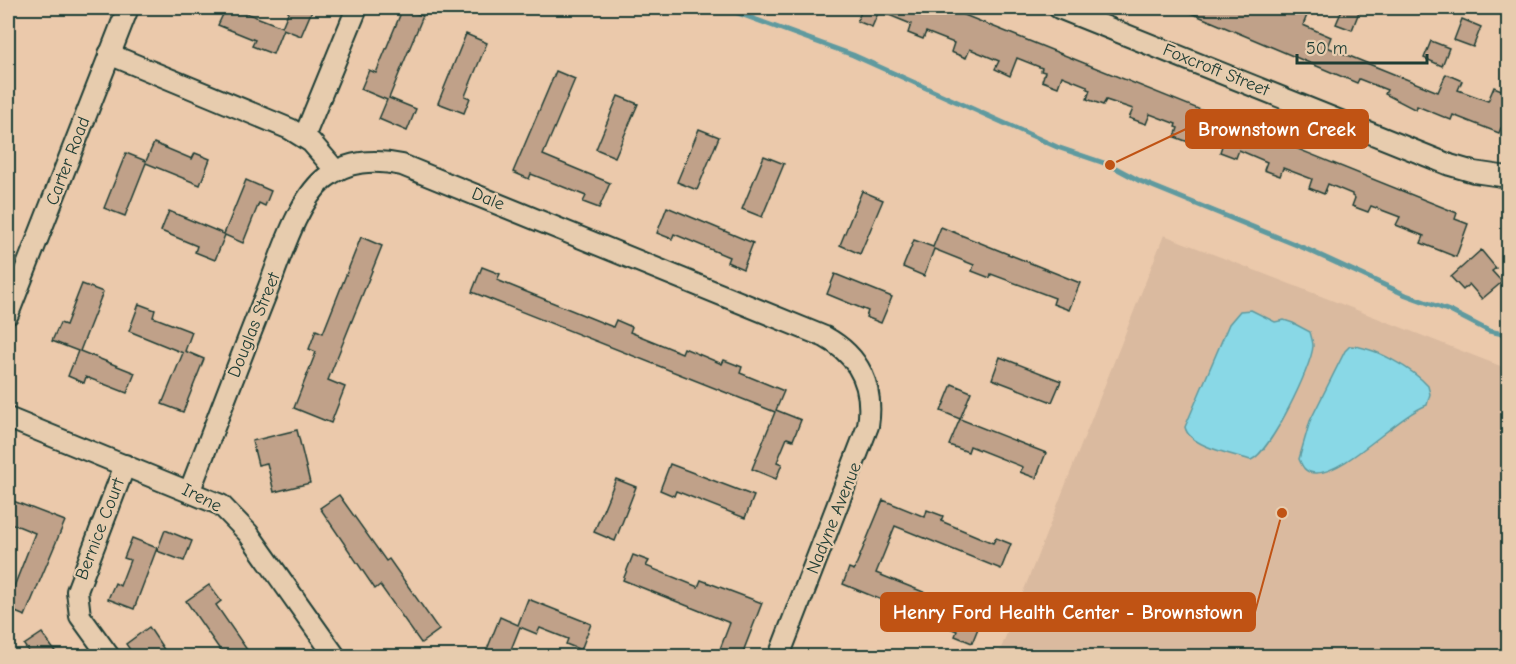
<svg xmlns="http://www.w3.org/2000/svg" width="1516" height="664" font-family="'Comic Neue',sans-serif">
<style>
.built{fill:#daba9f}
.water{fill:#89d8e6;stroke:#5f9a9f;stroke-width:1.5}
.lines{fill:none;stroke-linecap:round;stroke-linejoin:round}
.stream{stroke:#5f9a9f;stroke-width:5}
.building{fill:#c0a189;stroke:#1f3d34;stroke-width:1.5}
.street-casing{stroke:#1f3d34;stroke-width:24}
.street{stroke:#e7ccae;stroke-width:20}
.labels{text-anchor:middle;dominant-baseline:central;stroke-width:4.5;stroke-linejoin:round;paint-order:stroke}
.street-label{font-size:18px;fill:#1f3d34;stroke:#e7ccae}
.leader{fill:none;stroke:#c05314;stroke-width:2}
.callout-dot{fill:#c05314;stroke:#e7ccae;stroke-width:2}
.callout{fill:#c05314;stroke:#c05314;stroke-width:2}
.callout-label{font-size:20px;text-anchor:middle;font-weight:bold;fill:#fff}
</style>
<rect width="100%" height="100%" fill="#ebc9ab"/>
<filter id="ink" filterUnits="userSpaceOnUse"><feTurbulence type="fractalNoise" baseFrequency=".0167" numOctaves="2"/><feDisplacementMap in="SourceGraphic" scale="12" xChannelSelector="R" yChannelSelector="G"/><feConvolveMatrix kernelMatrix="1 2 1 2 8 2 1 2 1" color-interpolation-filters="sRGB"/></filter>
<g filter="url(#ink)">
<polygon class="built" points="1164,235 1508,369 1508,656 998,656"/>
<g class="water">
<path d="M1251,310L1275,322L1284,320L1293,323L1310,332C1311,336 1313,342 1313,346C1312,366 1270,453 1251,460C1233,454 1189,447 1185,427L1229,324L1240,311Z"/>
<path d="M1350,346C1373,346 1413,369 1428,386L1430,394L1427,405C1396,417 1345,474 1315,473C1305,473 1302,466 1299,459L1310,421L1345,351Z"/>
</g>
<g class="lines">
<polyline class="stream" points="724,8 853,55 1057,147 1110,165 1140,181 1304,248 1406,295 1450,311 1489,331 1508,335"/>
</g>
<g class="building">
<polygon points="226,8 233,8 282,27 290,8 313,8 301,36 283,29 273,54 252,46 255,40 218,25"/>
<polygon points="403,8 423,16 389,98 416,109 407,131 379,119 387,100 361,89 369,70 376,73"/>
<polygon points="863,8 947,8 1457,213 1455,219 1468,224 1456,257 1421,243 1424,236 1396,225 1400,217 1371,206 1368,212 1352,206 1355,198 1352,196 1352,194 1328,184 1324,194 1309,188 1312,179 1283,168 1280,176 1264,170 1267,162 1239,150 1236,158 1220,152 1223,143 1195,133 1191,143 1175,137 1178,128 1175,127 1176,124 1150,114 1146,124 1129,118 1133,109 1106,100 1103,105 1087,99 1090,90 1087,89 1087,86 1062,76 1058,87 1042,81 1045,72 1041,71 1042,68 1017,58 1010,76 995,69 999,61 970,49 966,58 951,52 954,43 926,32 923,39 908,33 911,24 879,11 872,27 857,21"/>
<polygon points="1179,8 1310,8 1303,25 1331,37 1327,47 1438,92 1446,74 1462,81 1458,90 1488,101 1494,87 1509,93 1509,131 1501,128 1499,133 1453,115 1451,120 1417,106 1416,110 1385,94 1387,90 1359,79 1357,83"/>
<polygon points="1343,8 1359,12 1352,30 1336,24"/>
<polygon points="1462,19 1481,27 1473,47 1454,40"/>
<polygon points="466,34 487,43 465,96 470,98 464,113 438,103"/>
<polygon points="1431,41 1449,48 1442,66 1424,58"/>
<polygon points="556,71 575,79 543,155 610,183 599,208 583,202 586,196 531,174 529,179 513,172"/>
<polygon points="618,96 638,104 615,157 596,149"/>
<polygon points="699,129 719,137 697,190 677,182"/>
<polygon points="154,143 192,159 195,153 210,159 200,185 146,163 125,216 104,208 126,153 146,161"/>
<polygon points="764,156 784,164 762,217 742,209"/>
<polygon points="246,180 271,191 265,206 259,203 243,243 225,235 215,260 195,252 197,246 161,231 169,211 224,234"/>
<polygon points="862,191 883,200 860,254 840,245"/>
<polygon points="667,207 753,243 743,269 727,262 729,257 674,234 672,239 657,233"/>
<polygon points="941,227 1080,283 1069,310 1053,304 1055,298 991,274 990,278 972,271 974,265 934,249 924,276 903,267 914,240 933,247"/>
<polygon points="361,237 382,246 328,380 345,387 331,423 294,408 316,352 309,349 316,330 323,333"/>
<polygon points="1481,250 1496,268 1492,271 1502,282 1482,299 1469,284 1463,290 1451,277"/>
<polygon points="482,267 500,274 497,280 613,327 616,320 632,327 630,332 682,353 684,348 722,364 724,360 742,367 740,373 784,391 776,410 801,420 793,440 787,438 777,462 782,464 776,479 752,469 775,412 472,292"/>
<polygon points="835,274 892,297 881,323 866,317 868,311 827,294"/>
<polygon points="82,284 103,292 80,351 135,373 127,393 86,377 84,383 68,376 78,351 52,341 60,323 66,325"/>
<polygon points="139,304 155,310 153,317 192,332 185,351 204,359 183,412 162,404 183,353 129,331"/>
<polygon points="1000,357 1061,381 1052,402 992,379"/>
<polygon points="952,384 971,392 960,419 941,411"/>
<polygon points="960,419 1046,453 1036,478 1020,472 1023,467 970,446 968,452 949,445"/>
<polygon points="297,430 310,483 274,492 267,463 258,465 252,441"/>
<polygon points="670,464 754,496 745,518 676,491 674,496 660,490"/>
<polygon points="616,479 636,487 615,541 594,532"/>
<polygon points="339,495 386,561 389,559 439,630 421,643 380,585 375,589 320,508"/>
<polygon points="8,499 65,521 25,616 8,609 8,602 35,533 8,522"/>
<polygon points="883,500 925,517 927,510 943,516 941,521 993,543 996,538 1011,544 1001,569 895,526 876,573 983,616 972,643 955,636 957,631 843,584 849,568 854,570"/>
<polygon points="165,530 192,541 184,561 157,551"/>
<polygon points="132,538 157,548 134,609 108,599 115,583 120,586 130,560 124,558"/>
<polygon points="633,555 649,561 646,566 698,587 701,580 762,603 741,657 720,649 730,623 623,580"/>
<polygon points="209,585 221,601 216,605 252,657 225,657 186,601"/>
<polygon points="528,599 591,624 581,650 566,644 568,639 540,628 537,634 520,627 508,657 484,657 500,617 518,625"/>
<polygon points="149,627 169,657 135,657 126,644"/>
<polygon points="42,633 59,657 32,657 24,645"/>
</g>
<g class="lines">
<g class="street-casing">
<g id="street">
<polyline points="1059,8 1450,165 1474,172 1508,177"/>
<polyline points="109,54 290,129 311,142 336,171"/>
<polyline points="304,137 357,8"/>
<polyline points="8,314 128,8"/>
<polyline points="8,418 221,505 248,533 335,656"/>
<path d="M190,490C216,423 241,356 268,289C281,256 297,202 324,179C347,160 374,159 402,165L825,337C860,356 874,387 868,426L779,656"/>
<polyline points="109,656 80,616 77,591 125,465"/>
</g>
</g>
<use href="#street" class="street"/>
</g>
</g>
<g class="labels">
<g class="street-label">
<text transform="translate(1216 70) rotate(22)">Foxcroft Street</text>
<text transform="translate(68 161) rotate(-69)">Carter Road</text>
<text transform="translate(488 199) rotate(22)">Dale</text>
<text transform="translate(254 325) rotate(-68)">Douglas Street</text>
<text transform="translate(202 498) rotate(27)">Irene</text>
<text transform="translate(834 518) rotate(-68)">Nadyne Avenue</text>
<text transform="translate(100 529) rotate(-69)">Bernice Court</text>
</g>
</g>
<path class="leader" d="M1110 165L1186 129M1282 513L1255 612"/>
<g class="callout-dot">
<circle cx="1110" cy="165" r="6"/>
<circle cx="1282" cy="513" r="6"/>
</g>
<g class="callout">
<rect x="1186" y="110" width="182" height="38" rx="6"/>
<rect x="881" y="593" width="374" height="38" rx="6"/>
</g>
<g class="callout-label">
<text x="1277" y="136">Brownstown Creek</text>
<text x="1068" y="619">Henry Ford Health Center - Brownstown</text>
</g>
<rect width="1516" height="664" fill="none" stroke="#e7ccae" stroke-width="30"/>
<rect x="15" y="15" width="1486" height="634" fill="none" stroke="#1f3d34" stroke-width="2" filter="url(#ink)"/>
<path d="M1297 54v9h130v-9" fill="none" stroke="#1f3d34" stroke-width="3"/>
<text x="1306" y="54" font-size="18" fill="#1f3d34" stroke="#e7ccae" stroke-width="4.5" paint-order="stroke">50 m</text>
</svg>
